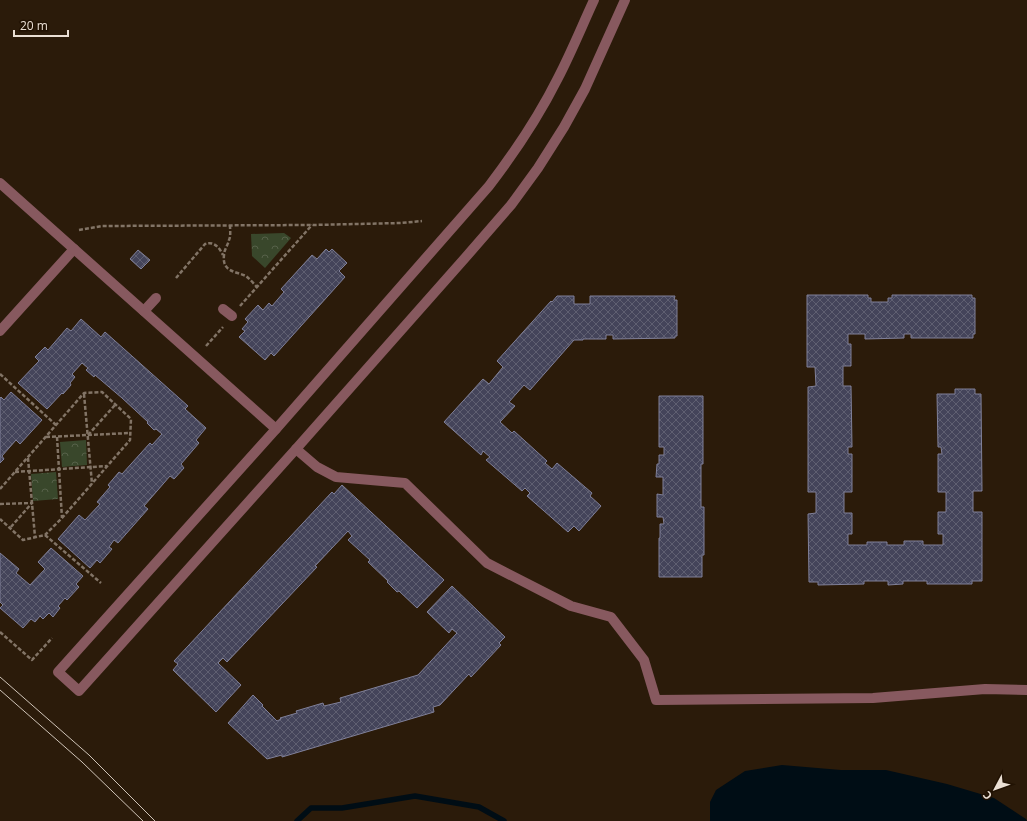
<svg xmlns="http://www.w3.org/2000/svg" width="1027" height="821" font-family="'Open Sans',sans-serif">
<style>
.park{fill:url(#park-crowns)}
.water{fill:#000d15}
.lines{fill:none;stroke-linecap:round;stroke-linejoin:round}
.stream{stroke:#000d15;stroke-width:5.5}
.building{fill:url(#building-cross-hatch);stroke:#808099}
.path{stroke:#827466;stroke-width:2.5;stroke-dasharray:4 2;stroke-linecap:butt}
.lane{stroke:#87595f;stroke-width:10}
.street{stroke:#87595f;stroke-width:10}
.tram{stroke:#cfc4b8;stroke-width:1}
</style>
<defs>
<pattern id="park-crowns" width="20" height="18" patternUnits="userSpaceOnUse"><rect width="20" height="18" fill="#39472b"/><path d="M2 6a3 3 0 1 1 6 0M12 15a3 3 0 1 1 6 0" fill="none" stroke="#566149"/></pattern>
<pattern id="building-cross-hatch" width="8" height="8" patternUnits="userSpaceOnUse"><rect width="8" height="8" fill="#44445a"/><path d="M0 0l8 8M0 8l8-8" fill="none" stroke="#5f5f71"/></pattern>
</defs>
<rect width="100%" height="100%" fill="#2b1b0a"/>
<g class="park">
<polygon points="284,233 291,238 265,268 252,256 251,234"/>
<polygon points="86,440 87,465 62,467 60,442"/>
<polygon points="56,472 58,499 33,501 31,474"/>
</g>
<polygon class="water" points="782,765 841,770 886,770 947,784 994,798 1026,819 1027,821 710,821 710,802 716,790 745,771"/>
<g class="lines">
<polyline class="stream" points="297,821 311,808 342,808 415,796 479,807 504,821"/>
</g>
<g class="building">
<polygon points="326,249 329,252 332,249 347,263 339,271 345,277 274,356 271,353 265,360 239,337 245,331 242,329 248,322 245,319 258,305 263,310 269,303 272,306 284,292 281,289 312,255 317,259"/>
<polygon points="138,250 150,260 141,269 130,259"/>
<polygon points="807,295 868,295 868,298 871,298 871,302 888,302 888,298 892,298 892,295 972,295 972,298 975,298 975,334 973,334 973,338 911,338 911,334 904,334 904,338 865,339 865,334 848,334 848,344 851,344 851,366 843,366 843,386 851,386 852,447 848,447 848,454 852,454 852,492 844,492 844,513 852,513 852,534 848,534 848,545 867,545 867,542 887,542 887,545 904,545 904,541 923,541 923,545 943,545 943,534 938,534 938,512 946,512 946,492 938,492 938,454 942,454 941,447 938,447 937,394 955,394 955,389 975,389 975,394 981,394 982,491 973,491 973,512 982,512 982,581 972,581 972,584 927,584 927,581 903,581 903,584 888,585 888,581 864,581 864,584 818,585 818,582 809,582 808,514 816,513 816,492 808,492 808,387 816,386 815,367 807,367"/>
<polygon points="557,296 574,296 574,304 590,304 590,296 675,296 674,300 677,300 677,336 675,336 675,338 613,339 613,335 606,335 606,339 583,339 583,340 574,340 530,390 524,385 509,402 515,406 500,422 512,433 514,431 547,461 545,463 552,469 557,463 592,493 590,496 601,506 579,531 574,526 568,532 527,496 530,493 525,488 522,491 486,460 490,457 483,451 481,455 444,422 483,379 489,384 503,367 497,361 551,301 552,302"/>
<polygon points="81,319 101,337 105,332 188,406 185,409 206,428 196,440 199,443 181,464 184,468 174,479 170,476 144,506 148,509 118,543 114,540 109,547 112,549 100,563 97,560 90,568 58,539 79,515 85,520 100,504 97,502 110,487 108,485 119,472 122,474 150,443 152,445 162,434 156,429 154,430 147,423 148,422 122,398 95,375 94,377 86,370 88,368 82,363 72,374 75,377 70,383 71,385 63,394 62,393 47,409 18,383 39,361 35,357 45,347 48,350 67,328 71,331"/>
<polygon points="11,392 42,420 20,444 16,440 2,456 4,459 0,463 0,398 1,397 4,400"/>
<polygon points="659,396 703,396 703,464 701,464 701,507 704,507 704,555 702,555 702,577 659,577 659,538 660,538 660,524 664,524 663,517 657,517 657,494 663,495 663,477 656,477 657,464 659,464 659,455 664,455 664,447 659,447"/>
<polygon points="342,485 444,580 417,608 399,591 397,592 387,582 388,581 368,562 370,560 348,540 352,536 348,531 315,566 317,567 227,662 223,658 218,663 241,685 216,712 173,670 178,664 174,661 332,492 334,494"/>
<polygon points="51,548 83,576 76,584 79,587 67,600 65,598 58,606 60,608 53,617 49,613 43,619 40,616 35,622 31,619 23,628 0,608 3,605 0,602 0,553 19,569 16,573 30,585 45,569 38,562"/>
<polygon points="452,586 505,637 499,643 501,645 471,677 469,674 440,705 433,707 434,712 282,757 282,755 267,759 228,723 253,695 263,705 262,706 277,721 281,719 280,718 297,713 296,711 323,703 324,706 341,702 340,698 418,675 457,633 452,629 449,633 427,612"/>
</g>
<g class="lines">
<g class="path">
<path d="M230,225C230,230 231,236 229,240C228,245 224,250 224,255C222,272 235,271 246,276C250,279 254,284 257,287"/>
<polyline points="79,230 102,226 312,225 401,223 422,221"/>
<path d="M176,278L205,244C214,241 219,247 223,255"/>
<polyline points="240,306 312,225"/>
<polyline points="206,346 223,327"/>
<polyline points="0,374 56,425"/>
<polyline points="84,394 92,484"/>
<polyline points="88,435 115,405"/>
<polyline points="46,437 130,433"/>
<polyline points="57,437 62,518"/>
<polyline points="28,458 35,537"/>
<polyline points="15,472 107,466"/>
<polyline points="0,489 84,393 102,392 131,419 130,440 62,518 45,535 23,540 0,519"/>
<polyline points="0,504 32,503 10,528"/>
<polyline points="45,535 101,583"/>
<polyline points="0,632 32,660 52,638"/>
</g>
<g class="lane">
<polyline points="223,309 232,316"/>
<polyline points="144,311 156,298"/>
<polyline points="0,331 74,249"/>
<polyline points="296,449 317,467 336,477 405,483 487,563 571,606 611,617 644,660 656,700 873,698 985,689 1027,690"/>
</g>
<g class="street">
<path d="M594,0C582,26 571,53 558,78C539,116 515,152 489,186L276,429L58,672L79,691L296,449L465,258L511,205L538,168L564,127L585,89L625,0"/>
<polyline points="0,183 276,429"/>
</g>
<g class="tram">
<polyline points="0,677 89,755 155,821"/>
<polyline points="0,690 82,762 143,821"/>
</g>
</g>
<g transform="translate(995 789) rotate(229)" stroke="#211203" stroke-width="3" paint-order="stroke">
<path d="M0-3L7 15L0 10L-7 15Z" fill="#eadfd4"/>
<text y="-6" font-size="11" font-weight="bold" text-anchor="middle" fill="#eadfd4">С</text>
</g>
<path d="M14 30v6h54v-6" fill="none" stroke="#eadfd4" stroke-width="2"/>
<text x="20" y="30" font-size="12" fill="#eadfd4" stroke="#211203" stroke-width="3" paint-order="stroke">20 m</text>
</svg>
